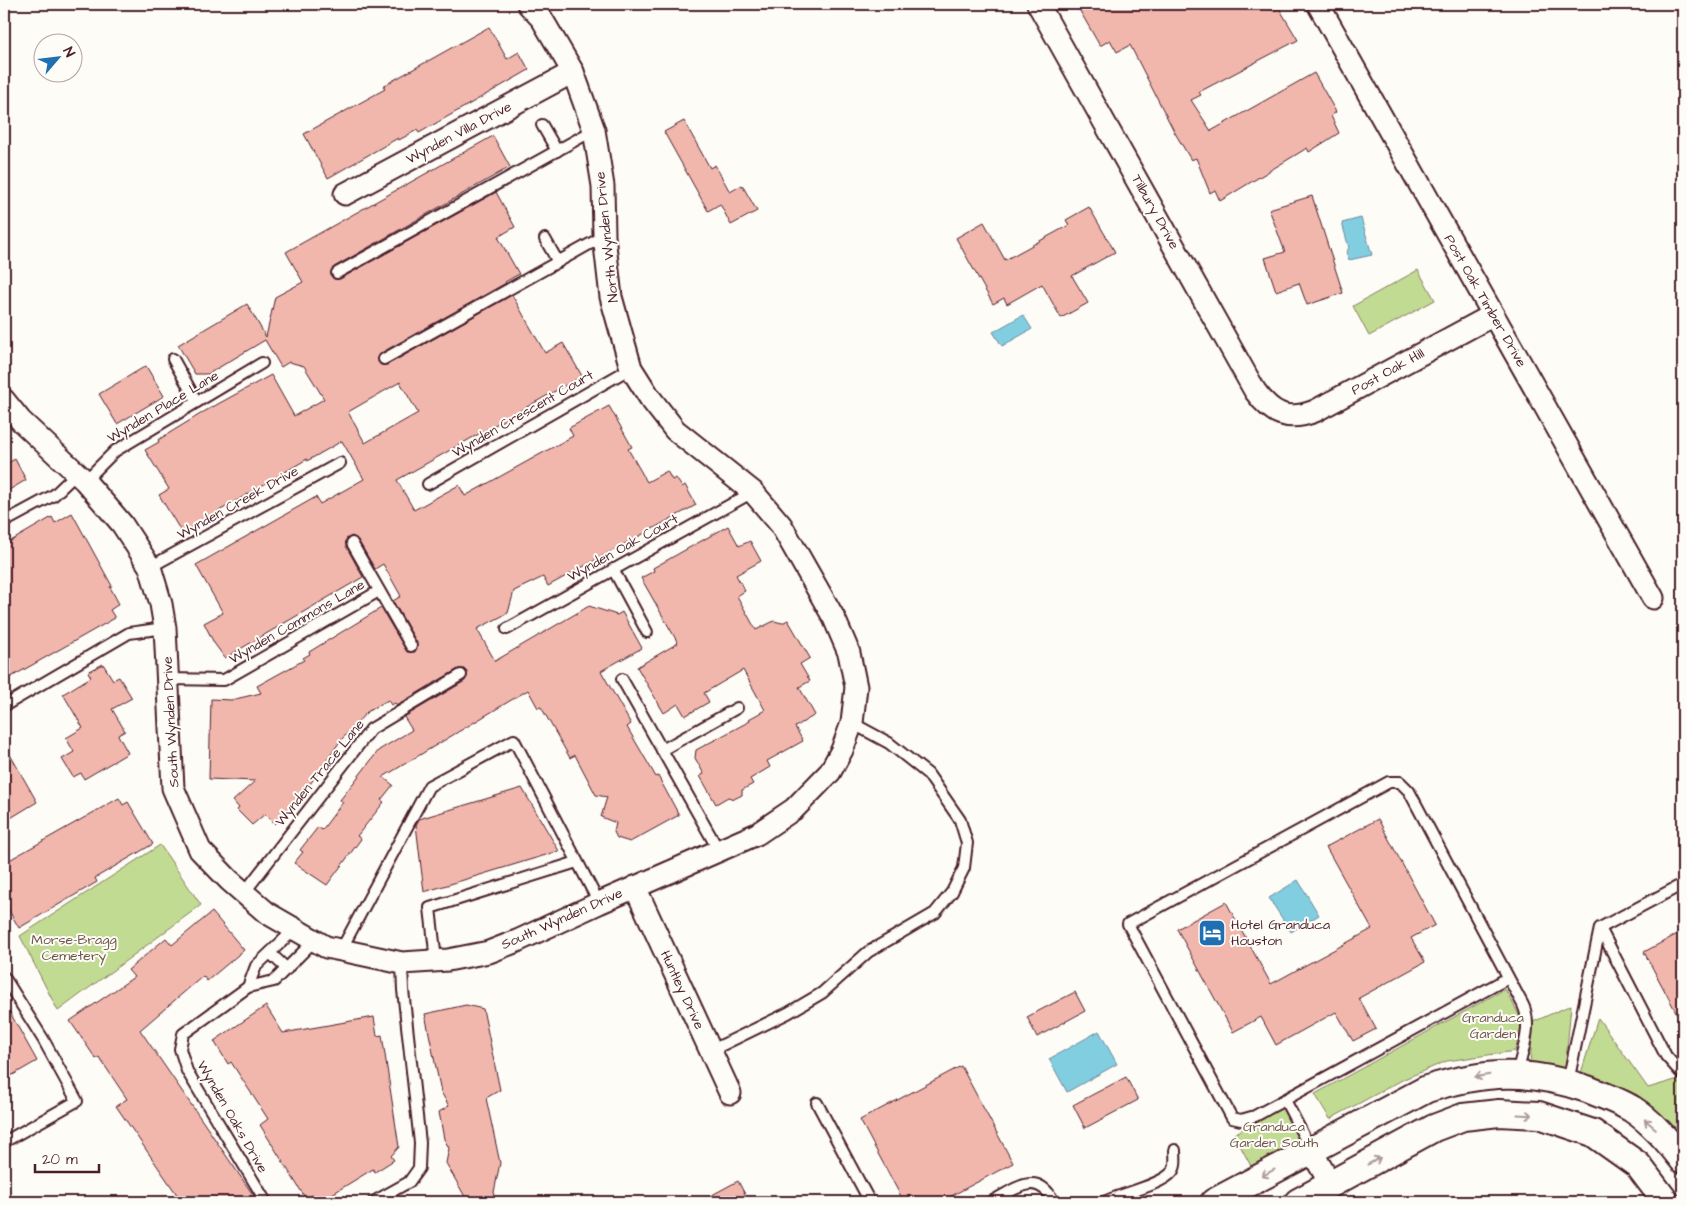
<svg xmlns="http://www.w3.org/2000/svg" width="1687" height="1206" font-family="'Architects Daughter',sans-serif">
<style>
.green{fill:#c2db92;stroke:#867d5e}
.water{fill:#82cee1;stroke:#6c8898}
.building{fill:#f1b7ad;stroke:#4a1f2b;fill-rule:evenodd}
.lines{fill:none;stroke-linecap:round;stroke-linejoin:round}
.service-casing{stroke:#4a1f2b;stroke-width:14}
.minor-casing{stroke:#4a1f2b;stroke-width:25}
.tertiary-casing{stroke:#4a1f2b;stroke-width:30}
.service{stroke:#fdfcf7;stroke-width:10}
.minor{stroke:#fdfcf7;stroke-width:21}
.tertiary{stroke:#fdfcf7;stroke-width:26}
.oneway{stroke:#ac999b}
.labels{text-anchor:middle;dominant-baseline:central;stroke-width:4;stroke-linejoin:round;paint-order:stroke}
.street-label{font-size:14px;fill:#4a1f2b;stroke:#fdfcf7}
.poi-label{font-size:14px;fill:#4a1f2b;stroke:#fdfcf7;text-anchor:start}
.park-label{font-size:14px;fill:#6e574a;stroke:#fdfcf7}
</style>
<rect width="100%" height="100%" fill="#fdfcf7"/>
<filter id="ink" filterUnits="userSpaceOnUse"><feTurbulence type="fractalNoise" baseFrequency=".02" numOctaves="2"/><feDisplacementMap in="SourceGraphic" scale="10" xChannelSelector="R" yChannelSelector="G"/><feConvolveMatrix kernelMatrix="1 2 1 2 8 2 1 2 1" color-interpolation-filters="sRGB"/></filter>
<g filter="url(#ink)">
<g class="green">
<polygon points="1418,270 1435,300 1369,336 1353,306"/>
<polygon points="160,845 201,905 58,1011 20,936"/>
<polygon points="1505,989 1523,1022 1515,1051 1447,1061 1404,1079 1330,1119 1315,1094"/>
<polygon points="1571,1005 1565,1073 1530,1065 1533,1022"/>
<polygon points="1598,1018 1648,1088 1675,1080 1683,1081 1683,1145 1581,1073"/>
<polygon points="1284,1107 1304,1143 1253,1170 1234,1134"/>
</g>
<g class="water">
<polygon points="1361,218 1372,255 1349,260 1346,252 1349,248 1342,223"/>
<polygon points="1023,315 1032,329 1002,346 993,332"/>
<polygon points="1298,880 1319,915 1291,932 1269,898"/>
<polygon points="1099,1031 1117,1064 1067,1092 1049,1059"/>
</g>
<g class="building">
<polygon points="1076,4 1269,4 1273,11 1279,8 1298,40 1199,92 1201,95 1191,100 1211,131 1314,73 1336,112 1331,116 1339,133 1309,152 1307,148 1220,201 1215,190 1210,193 1196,158 1191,160 1175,133 1130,45 1117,52 1110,40 1100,46"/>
<polygon points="489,27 507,59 519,52 529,70 419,133 417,130 399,140 398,138 328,178 304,134 385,89 383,86"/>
<polygon points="684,121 710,168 715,165 730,192 742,185 757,211 731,225 720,204 708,211 664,132"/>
<path d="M493,136L510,167L334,267L331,276L334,279H340L496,192L515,227L498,237L519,274L505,282L506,283L381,353L378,362L381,365H387L512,295L545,353L563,343L582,376L397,480L414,510L459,485L465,496L573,436L569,428L609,406L632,447L628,449L647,482L667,471L672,480L676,478L682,487L685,485L696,505L548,586L543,577L514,591L508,613L477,629L495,661L589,606L617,615L622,612L642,648L601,671L631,724L627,727L656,777L658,776L679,815L630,842L617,838L614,832L616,823L601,817L607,797L596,795L575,755L570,758L541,707L538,708L528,690L383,777L393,785L381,800L384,802L357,836L361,839L327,885L294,863L303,852L300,850L318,827L322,830L343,802L340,800L379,750L412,730L404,717L465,681L467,672L464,669H458L397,705L395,703L391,705L388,700L367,712L341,740L296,804L275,824L265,814L252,825L237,810L239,808L233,801L255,781L209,779L211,699L231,700L261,693L257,686L304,660L303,658L310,654L309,652L381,608L407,652H415L417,643L393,601L401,596L383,564L375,569L358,540L352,536L346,539V546L363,577L225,658L214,643L204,623L223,613L196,565L316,497L320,504L364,479L342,441L307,461V459L182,533L159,495L169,489L145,450L159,442L158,440L207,410L271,375L294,416L324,399L304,366L289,362L281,367L265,340L208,374H195L178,345L247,304L266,337L275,297L303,282L286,252ZM400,382L418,413L365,443L348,412Z"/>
<polygon points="1312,196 1343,293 1307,305 1299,283 1276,291 1265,258 1285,252 1269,209"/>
<polygon points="1089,207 1115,252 1072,276 1088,303 1061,318 1042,284 1007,304 1004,298 993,304 956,238 984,222 1005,260 1069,225 1066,220"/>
<polygon points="146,366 164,396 117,424 99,394"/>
<polygon points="15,459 26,480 4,493 4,465"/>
<polygon points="72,513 112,586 110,587 119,604 110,610 115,618 4,681 4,545 52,517 55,523"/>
<polygon points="728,526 739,546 750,541 761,561 736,575 745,591 737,596 756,630 774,621 782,623 788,620 810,658 800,664 810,681 799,687 815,715 795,727 803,741 767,761 770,767 750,779 753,784 742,790 742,795 734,799 728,797 716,804 700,776 704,774 695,758 696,750 750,721 749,719 765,710 743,670 704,693 709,702 685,716 678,704 664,713 637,667 678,643 641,578 654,571 653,568"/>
<polygon points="103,664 113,680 119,677 132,698 112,709 125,731 118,735 128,753 84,779 81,773 73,777 62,759 74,752 66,738 83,728 63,694 91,677 88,672"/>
<polygon points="4,744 37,802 4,822"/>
<polygon points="522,788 559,851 424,892 416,825 419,819"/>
<polygon points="119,798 123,805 128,802 153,844 95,878 97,882 19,928 4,902 4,863"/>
<polygon points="1378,819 1435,925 1411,938 1425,962 1359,998 1376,1029 1353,1041 1336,1012 1276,1045 1261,1017 1233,1032 1177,929 1226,902 1271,984 1372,929 1326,847"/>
<polygon points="212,912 244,950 207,981 203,976 140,1030 258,1202 182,1202 116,1106 127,1099 99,1057 96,1059 70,1021 134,977 128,970 166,938 172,945"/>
<polygon points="1683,931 1683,1025 1644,952"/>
<polygon points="1075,992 1085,1011 1037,1037 1027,1017"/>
<polygon points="4,1002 37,1061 4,1080"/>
<polygon points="466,1005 483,1009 500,1090 486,1098 500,1163 492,1202 468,1202 446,1163 449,1148 444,1139 439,1112 449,1106 441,1092 425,1014"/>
<polygon points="266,1006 283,1033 374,1017 377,1036 382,1035 399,1147 391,1156 394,1160 375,1172 373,1169 319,1202 316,1202 312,1195 306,1199 260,1125 268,1119 231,1062 228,1064 214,1041"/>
<polygon points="961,1066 1013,1163 940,1202 904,1202 860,1120"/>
<polygon points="1126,1077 1138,1100 1085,1128 1073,1105"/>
<polygon points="738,1181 749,1202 699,1202"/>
</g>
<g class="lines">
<g class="service-casing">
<g id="service">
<polyline points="542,125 557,151"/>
<polyline points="545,239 558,262"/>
<polyline points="337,273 594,130"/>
<polyline points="173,359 197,402"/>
<polyline points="384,359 604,236"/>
<polyline points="85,481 115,451 262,363"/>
<polyline points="428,484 631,368"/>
<polyline points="4,522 54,495 77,473"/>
<polyline points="352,543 411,646"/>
<polyline points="150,567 340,463"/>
<polyline points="613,569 647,632"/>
<polyline points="507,629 753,492"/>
<polyline points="169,679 224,680 379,591"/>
<polyline points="622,679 719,851"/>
<polyline points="4,706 129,633 165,628"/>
<polyline points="662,750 737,708"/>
<polyline points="244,893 371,729 461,675"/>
<polyline points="1600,928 1666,1056 1683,1075"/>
<polyline points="341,950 429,786 514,740 599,903"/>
<polyline points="270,953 287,969"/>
<polyline points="436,960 430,908 577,862"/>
<polyline points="4,977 43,1039 77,1101 4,1142"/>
<path d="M1508,978L1255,1116L1241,1120L1232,1118L1128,924L1389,782H1400L1409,791L1523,1005C1533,1026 1522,1052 1517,1074"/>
<polyline points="248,987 256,966 295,929"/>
<polyline points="710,1051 788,1013 822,993 868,952 935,913 952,892 964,868 967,843 960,820 928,774 889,743 852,723"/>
<polyline points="1568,1082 1600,928 1683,884"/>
<polyline points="1285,1100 1311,1150"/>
<polyline points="817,1103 870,1202"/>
<polyline points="266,1202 187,1071 180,1049 183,1034 248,987 274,981 315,940"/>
<polyline points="373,1202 409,1182 419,1168 420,1143 403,990 402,963"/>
<path d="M991,1202C1016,1189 1037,1169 1054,1202"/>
<path d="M1104,1202C1120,1194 1162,1185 1172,1172C1177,1166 1175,1157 1175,1150"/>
</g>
</g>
<g class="minor-casing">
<g id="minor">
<path d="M1038,4L1255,391C1272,414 1287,422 1315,411L1493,315"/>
<polyline points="1318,4 1653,598"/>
<polyline points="345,194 573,72"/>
<polyline points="4,400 21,421 85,481 122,524 150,567 161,604 165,628 173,788 200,850 229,880 267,913 326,947 341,950 402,963 448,960 489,952 517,941 599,903 757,834 794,809 830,772 842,750 852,723 856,687 849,653 834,618 781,525 753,492 675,430 650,398 631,368 611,297 604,236 603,186 594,130 573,72 542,19 528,4"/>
<polyline points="635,887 730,1093"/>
<polyline points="1311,1150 1331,1185"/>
</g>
</g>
<g class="tertiary-casing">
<g id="tertiary">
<path d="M1214,1202L1427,1089C1485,1071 1529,1069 1587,1089C1602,1095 1619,1101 1632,1109C1652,1122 1668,1141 1683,1160"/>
<polyline points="1298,1202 1434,1128 1463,1117 1499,1113 1539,1115 1593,1133 1638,1165 1666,1202"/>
</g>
</g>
<use href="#service" class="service"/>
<use href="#minor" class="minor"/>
<use href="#tertiary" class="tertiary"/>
</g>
<defs><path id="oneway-shaft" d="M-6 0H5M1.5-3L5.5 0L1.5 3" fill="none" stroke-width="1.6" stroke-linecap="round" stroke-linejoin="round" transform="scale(1.25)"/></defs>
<g class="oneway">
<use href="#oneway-shaft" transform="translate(1482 1076) rotate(171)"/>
<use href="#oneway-shaft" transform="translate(1525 1115) rotate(3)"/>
<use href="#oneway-shaft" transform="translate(1650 1124) rotate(-140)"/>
<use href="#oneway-shaft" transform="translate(1374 1161) rotate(-29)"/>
<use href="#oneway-shaft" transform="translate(1268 1173) rotate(152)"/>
</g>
</g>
<defs>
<g id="hotel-square" transform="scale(1.4375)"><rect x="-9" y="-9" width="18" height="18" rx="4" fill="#1f6fb2" stroke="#fdfcf7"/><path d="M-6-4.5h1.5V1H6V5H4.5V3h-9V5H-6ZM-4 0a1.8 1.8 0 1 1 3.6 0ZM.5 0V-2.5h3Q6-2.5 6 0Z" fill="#fff"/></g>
</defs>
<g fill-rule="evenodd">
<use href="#hotel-square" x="1212" y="933"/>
</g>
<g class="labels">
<g class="street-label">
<text transform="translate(459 133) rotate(-28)">Wynden Villa Drive</text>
<text transform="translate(1155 212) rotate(61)">Tilbury Drive</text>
<text transform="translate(607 237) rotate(-96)">North Wynden Drive</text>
<text transform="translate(1485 301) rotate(60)">Post Oak Timber Drive</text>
<text transform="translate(1388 372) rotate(-29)">Post Oak Hill</text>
<text transform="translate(163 407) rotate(-31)">Wynden Place Lane</text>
<text transform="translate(523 414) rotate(-30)">Wynden Crescent Court</text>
<text transform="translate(238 503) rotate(-29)">Wynden Creek Drive</text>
<text transform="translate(623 548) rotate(-29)">Wynden Oak Court</text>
<text transform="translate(297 622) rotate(-30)">Wynden Commons Lane</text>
<text transform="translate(171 722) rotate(-93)">South Wynden Drive</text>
<text transform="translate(320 773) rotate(-51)">Wynden Trace Lane</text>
<text transform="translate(562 919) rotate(-24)">South Wynden Drive</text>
<text transform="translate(682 990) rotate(65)">Huntley Drive</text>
<text transform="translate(232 1117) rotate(60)">Wynden Oaks Drive</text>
</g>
<g class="poi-label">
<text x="1231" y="925">Hotel Granduca<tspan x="1231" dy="16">Houston</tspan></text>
</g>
<g class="park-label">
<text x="74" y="940">Morse-Bragg<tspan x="74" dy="16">Cemetery</tspan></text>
<text x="1493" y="1018">Granduca<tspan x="1493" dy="16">Garden</tspan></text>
<text x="1274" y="1127">Granduca<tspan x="1274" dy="16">Garden South</tspan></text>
</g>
</g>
<rect width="1687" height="1206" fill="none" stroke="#fdfcf7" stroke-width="20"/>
<rect x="10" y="10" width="1667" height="1186" fill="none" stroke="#4a1f2b" stroke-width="2" filter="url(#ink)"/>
<g transform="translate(58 58) rotate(62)"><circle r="24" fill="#fdfcf7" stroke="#b5a4a5"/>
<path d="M0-4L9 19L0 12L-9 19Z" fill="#1f6fb2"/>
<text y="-8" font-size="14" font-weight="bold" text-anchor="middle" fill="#4a1f2b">N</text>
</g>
<path d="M35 1164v8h64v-8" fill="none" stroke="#4a1f2b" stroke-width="2.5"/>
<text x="42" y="1164" font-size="15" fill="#4a1f2b" stroke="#fdfcf7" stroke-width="4" paint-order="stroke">20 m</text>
</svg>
